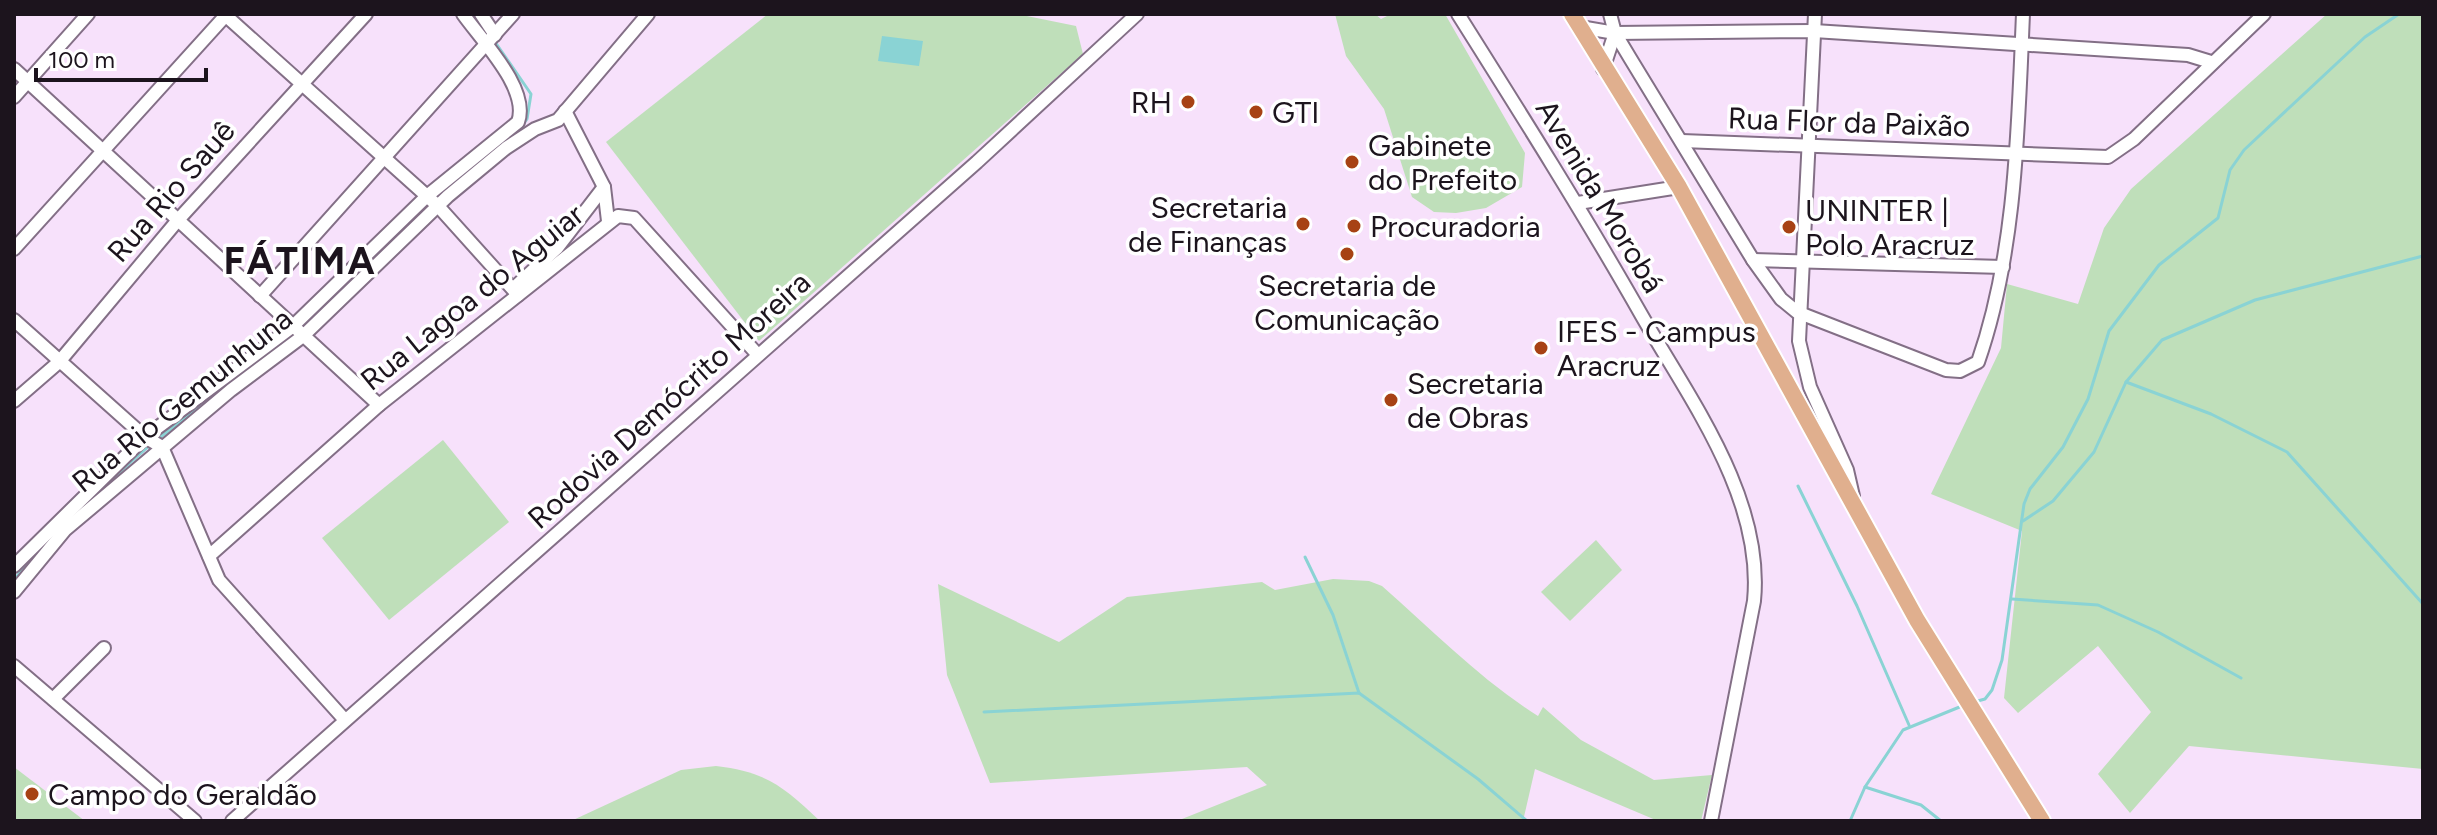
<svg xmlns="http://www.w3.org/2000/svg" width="2437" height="835" font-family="Figtree,sans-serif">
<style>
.green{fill:#bfdfba}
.water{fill:#8ad3d4}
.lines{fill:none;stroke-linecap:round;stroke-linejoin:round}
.stream{stroke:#8ad3d4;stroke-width:3}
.minor-casing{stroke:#836f86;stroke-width:16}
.major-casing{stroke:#fff;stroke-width:20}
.minor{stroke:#fff;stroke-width:12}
.major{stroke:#e0af8e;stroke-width:16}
.poi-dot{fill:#a74214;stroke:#fff;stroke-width:3}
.labels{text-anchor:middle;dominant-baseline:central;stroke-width:7;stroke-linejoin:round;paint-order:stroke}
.poi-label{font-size:30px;fill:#1c141d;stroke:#fff;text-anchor:start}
.street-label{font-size:30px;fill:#1c141d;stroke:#fff}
.district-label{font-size:38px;font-weight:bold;letter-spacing:2px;fill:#1c141d;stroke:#fff}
</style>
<rect width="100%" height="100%" fill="#f7e1fb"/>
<g class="green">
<polygon points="768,14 1017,14 1076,26 1083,54 759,341 606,142"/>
<polygon points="1335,14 1375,14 1381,19 1391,14 1445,14 1525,153 1522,187 1486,208 1456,213 1434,212 1412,197 1384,109 1346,56"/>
<polygon points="2327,14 2423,14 2423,769 2189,746 2130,813 2098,774 2151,712 2098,646 2018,713 2004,698 2022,531 1931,494 2001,348 2007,284 2078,304 2104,228 2131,189"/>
<polygon points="443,440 509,522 389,620 322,538"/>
<polygon points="1596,540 1622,570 1570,621 1541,592"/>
<path d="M1333,579L1369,581L1382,586C1433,631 1481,680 1538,716L1543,707L1581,740L1654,780L1712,775L1701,821H1658L1535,769L1523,821H1177L1267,785L1247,767L990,783L947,675L938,584L1059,642L1127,597L1262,582L1275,590Z"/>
<path d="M716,766C767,772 784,787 820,821H571L681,770Z"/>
<polygon points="14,767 85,821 14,821"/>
</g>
<polygon class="water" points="882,36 923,41 919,66 878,61"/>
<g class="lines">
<g class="stream">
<polyline points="493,39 531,94 527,119 522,126"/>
<polyline points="504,142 516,131"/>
<polyline points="300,328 319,313"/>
<polyline points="2126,382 2211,414 2287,452 2423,604"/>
<polyline points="158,439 272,350"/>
<polyline points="1798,486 1857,606 1909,725"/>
<polyline points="95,494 149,446"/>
<polyline points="2023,521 2053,501 2094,452 2126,382 2162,340 2255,300 2423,256"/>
<polyline points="1305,557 1333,615 1359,693"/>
<polyline points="14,580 33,556"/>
<polyline points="2012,599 2098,605 2158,632 2241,678"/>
<polyline points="1974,702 1985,699 1992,690 2002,660 2024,504 2030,489 2063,447 2088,399 2109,331 2159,265 2218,218 2230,170 2244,150 2365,37 2399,14"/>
<polyline points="984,712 1359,693 1478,779 1527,821"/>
<polyline points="1865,787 1921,805 1941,821"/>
<polyline points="1850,821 1865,787 1903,730 1962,706"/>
</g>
<g class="minor-casing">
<g id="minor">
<polyline points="224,14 438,206 518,295"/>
<polyline points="481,14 495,35"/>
<path d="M1458,14C1521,114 1584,214 1642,316C1691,401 1764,499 1754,601L1711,821"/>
<path d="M1610,14L1615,33L1630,58L1753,260L1781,299L1797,312L1946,370L1960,371L1978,362C2016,253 2018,129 2023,14"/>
<polyline points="1815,14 1799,341 1810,387 1847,470 1853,496"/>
<polyline points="1580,27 1615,33 1814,31 2188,55 2211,62"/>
<polyline points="14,69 379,405"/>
<polyline points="1603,69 1615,33"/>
<polyline points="14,97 88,14"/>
<polyline points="565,111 604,187 608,221"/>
<polyline points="1682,141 2108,157 2134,139 2264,14"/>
<polyline points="1578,203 1679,187"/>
<polyline points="14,249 227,14"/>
<polyline points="1753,260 2003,267"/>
<polyline points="514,288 557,248 604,187"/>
<polyline points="260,296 513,14"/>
<polyline points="14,320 145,437 162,447 219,580 344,719"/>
<polyline points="14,401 59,362 178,220 366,14"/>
<polyline points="209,556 379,405 618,216 634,218 758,355"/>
<path d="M14,566L145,437L292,327L427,196L518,122C530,89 482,41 463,14"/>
<polyline points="14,592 65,530 231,390 303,336 448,196 506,148 535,129 558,120 648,14"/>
<polyline points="14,666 195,821"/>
<polyline points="53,699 104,648"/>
<polyline points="232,821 977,162 1137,14"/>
</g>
</g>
<g class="major-casing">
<polyline id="major" points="1572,14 1679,187 1917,620 2042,821"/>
</g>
<use href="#minor" class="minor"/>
<use href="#major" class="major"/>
</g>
<g class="poi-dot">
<circle cx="1188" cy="102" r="8"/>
<circle cx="1256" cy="112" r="8"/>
<circle cx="1352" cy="162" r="8"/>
<circle cx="1303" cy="224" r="8"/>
<circle cx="1354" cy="226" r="8"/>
<circle cx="1789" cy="227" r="8"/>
<circle cx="1347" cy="254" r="8"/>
<circle cx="1541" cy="348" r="8"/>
<circle cx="1391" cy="400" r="8"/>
<circle cx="32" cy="794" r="8"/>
</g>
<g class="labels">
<g class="poi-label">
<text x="1172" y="102" text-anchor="end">RH</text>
<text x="1272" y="112">GTI</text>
<text x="1368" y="145">Gabinete<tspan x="1368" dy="34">do Prefeito</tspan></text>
<text x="1287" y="207" text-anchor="end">Secretaria<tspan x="1287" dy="34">de Finanças</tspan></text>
<text x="1805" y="210">UNINTER |<tspan x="1805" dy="34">Polo Aracruz</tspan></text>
<text x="1370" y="226">Procuradoria</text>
<text x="1347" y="285" text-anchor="middle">Secretaria de<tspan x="1347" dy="34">Comunicação</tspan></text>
<text x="1557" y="331">IFES - Campus<tspan x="1557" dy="34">Aracruz</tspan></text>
<text x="1407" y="383">Secretaria<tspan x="1407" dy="34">de Obras</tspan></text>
<text x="48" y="794">Campo do Geraldão</text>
</g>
<g class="street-label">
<text transform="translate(1849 122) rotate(2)">Rua Flor da Paixão</text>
<text transform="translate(171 191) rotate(-49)">Rua Rio Sauê</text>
<text transform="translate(1600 196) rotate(59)">Avenida Morobá</text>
<text transform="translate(472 297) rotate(-39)">Rua Lagoa do Aguiar</text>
<text transform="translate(182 400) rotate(-39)">Rua Rio Gemunhuna</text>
<text transform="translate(669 400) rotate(-42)">Rodovia Demócrito Moreira</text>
</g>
<g class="district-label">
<text x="300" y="261">FÁTIMA</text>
</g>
</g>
<rect width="2437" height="835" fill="none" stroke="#1c141d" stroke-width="32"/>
<path d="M36 68v12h170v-12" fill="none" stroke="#1c141d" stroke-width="4"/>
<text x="48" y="68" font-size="24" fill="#1c141d" stroke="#ffffff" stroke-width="6" paint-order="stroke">100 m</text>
</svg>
